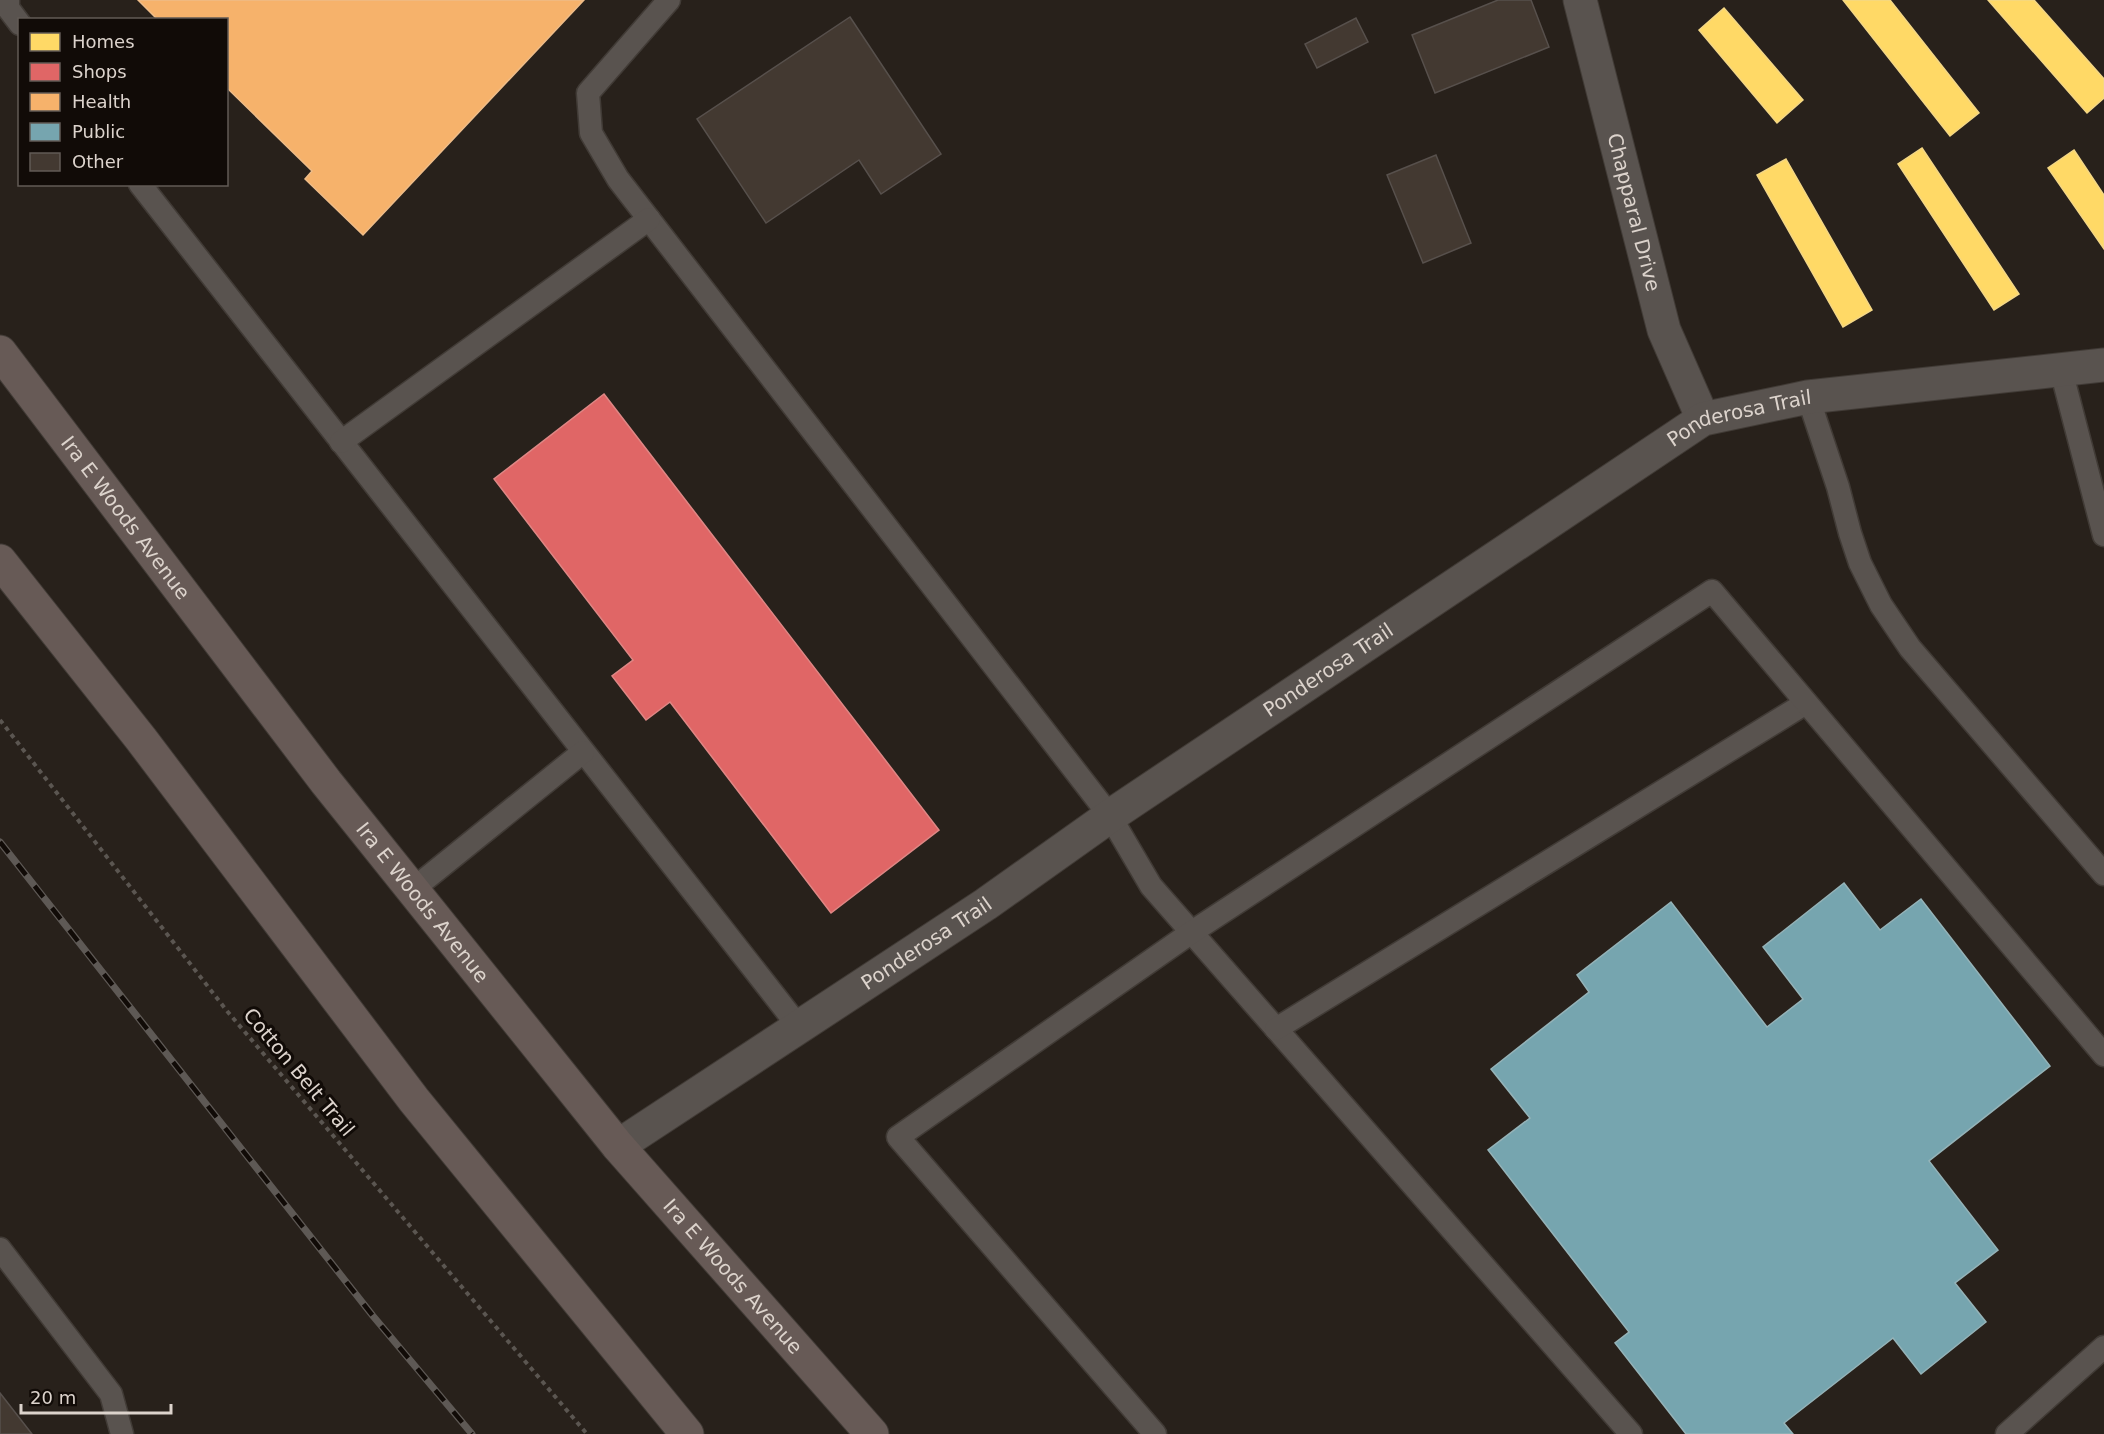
<svg xmlns="http://www.w3.org/2000/svg" width="2104" height="1434" font-family="'DejaVu Sans',sans-serif">
<style>
.homes{fill:#ffd966;stroke:#f4d785;stroke-width:1.5}
.shops{fill:#e06666;stroke:#df8785;stroke-width:1.5}
.health{fill:#f6b26b;stroke:#eebc88;stroke-width:1.5}
.public{fill:#76a5af;stroke:#95b3b8;stroke-width:1.5}
.building{fill:#433931;stroke:#57504c;stroke-width:1.5}
.lines{fill:none;stroke-linecap:round;stroke-linejoin:round}
.lane-casing{stroke:#413b36;stroke-width:25}
.street-casing{stroke:#413b36;stroke-width:35}
.primary-casing{stroke:#413b36;stroke-width:35}
.path{stroke:#5b5651;stroke-width:4;stroke-dasharray:4.5 4.5;stroke-linecap:butt}
.lane{stroke:#59534f;stroke-width:22}
.street{stroke:#59534f;stroke-width:33}
.primary{stroke:#675a56;stroke-width:33}
.rail-casing{stroke:#5e5955;stroke-width:7}
.rail{stroke:#110b07;stroke-width:4.5;stroke-dasharray:14;stroke-linecap:butt}
.labels{text-anchor:middle;dominant-baseline:central;stroke-width:6;stroke-linejoin:round;paint-order:stroke}
.street-label{font-size:20px;fill:#dcd3cc;stroke:#110b07}
</style>
<rect width="100%" height="100%" fill="#28211b"/>
<g class="homes">
<polygon points="1843,0 1890,0 1979,113 1950,136"/>
<polygon points="1988,0 2034,0 2104,79 2104,98 2087,113"/>
<polygon points="1724,8 1803,100 1777,123 1699,30"/>
<polygon points="1922,148 2019,294 1994,310 1898,164"/>
<polygon points="2074,150 2104,195 2104,249 2048,168"/>
<polygon points="1786,159 1872,310 1843,327 1757,175"/>
</g>
<polygon class="shops" points="604,394 939,830 831,913 670,702 646,720 612,676 633,660 494,479"/>
<polygon class="health" points="138,0 584,0 363,235 305,179 312,171 226,87 226,20 158,20"/>
<polygon class="public" points="1844,883 1880,930 1921,899 2050,1066 1929,1161 1998,1250 1955,1283 1986,1322 1921,1374 1893,1338 1784,1423 1793,1434 1686,1434 1615,1343 1629,1332 1488,1150 1530,1118 1491,1069 1589,992 1577,975 1671,902 1767,1027 1803,999 1763,947"/>
<g class="building">
<polygon points="1498,0 1531,0 1549,47 1435,93 1412,35"/>
<polygon points="850,17 941,154 881,194 859,160 766,223 697,119"/>
<polygon points="1356,18 1368,42 1317,68 1305,44"/>
<polygon points="1436,155 1471,243 1423,263 1387,175"/>
<polygon points="0,1393 32,1434 0,1434"/>
</g>
<g class="lines">
<g class="lane-casing">
<g id="lane">
<polyline points="8,0 8,8 20,24"/>
<polyline points="669,0 588,93 591,133 618,179 1110,816 1151,886 1631,1434"/>
<polyline points="140,184 799,1027"/>
<polyline points="2061,370 2104,535"/>
<polyline points="1808,397 1838,487 1850,533 1860,563 1881,605 1910,648 2104,874"/>
<polyline points="341,442 649,219"/>
<polyline points="412,890 583,752"/>
<polyline points="1276,1029 1806,703"/>
<polyline points="0,1249 111,1394 122,1434"/>
<polyline points="1155,1434 898,1137 1192,932 1712,591 2104,1055"/>
<polyline points="2007,1434 2104,1347"/>
</g>
</g>
<g class="street-casing">
<g id="street">
<path id="s1" d="M1580,0L1664,330L1703,419"/>
<path id="s2" d="M618,1146L986,904L1110,816L1703,419L1808,397L2104,365"/>
</g>
</g>
<g class="primary-casing">
<g id="primary">
<path id="s3" d="M0,352L326,782L618,1146L872,1434"/>
<polyline points="0,561 141,739 414,1100 687,1434"/>
</g>
</g>
<polyline class="path" points="0,720 227,1011 587,1434"/>
<use href="#lane" class="lane"/>
<use href="#street" class="street"/>
<use href="#primary" class="primary"/>
<g class="rail-casing">
<polyline id="rail" points="0,842 373,1316 472,1434"/>
</g>
<use href="#rail" class="rail"/>
</g>
<g class="labels">
<g class="street-label">
<text stroke="none"><textPath href="#s1" startOffset="219">Chapparal Drive</textPath></text>
<text stroke="none"><textPath href="#s2" startOffset="1341">Ponderosa Trail</textPath></text>
<text stroke="none"><textPath href="#s3" startOffset="208">Ira E Woods Avenue</textPath></text>
<text stroke="none"><textPath href="#s2" startOffset="855">Ponderosa Trail</textPath></text>
<text stroke="none"><textPath href="#s3" startOffset="694">Ira E Woods Avenue</textPath></text>
<text stroke="none"><textPath href="#s2" startOffset="369">Ponderosa Trail</textPath></text>
<text transform="translate(299 1072) rotate(50)">Cotton Belt Trail</text>
<text stroke="none"><textPath href="#s3" startOffset="1180">Ira E Woods Avenue</textPath></text>
</g>
</g>
<rect x="18" y="18" width="210" height="168" fill="#110b07" stroke="#625b56" stroke-width="1.5"/>
<rect x="30" y="33" width="30" height="18" fill="#ffd966" stroke="#625b56" stroke-width="1.5"/>
<text x="72" y="48" font-size="18" fill="#dcd3cc">Homes</text>
<rect x="30" y="63" width="30" height="18" fill="#e06666" stroke="#625b56" stroke-width="1.5"/>
<text x="72" y="78" font-size="18" fill="#dcd3cc">Shops</text>
<rect x="30" y="93" width="30" height="18" fill="#f6b26b" stroke="#625b56" stroke-width="1.5"/>
<text x="72" y="108" font-size="18" fill="#dcd3cc">Health</text>
<rect x="30" y="123" width="30" height="18" fill="#76a5af" stroke="#625b56" stroke-width="1.5"/>
<text x="72" y="138" font-size="18" fill="#dcd3cc">Public</text>
<rect x="30" y="153" width="30" height="18" fill="#433931" stroke="#625b56" stroke-width="1.5"/>
<text x="72" y="168" font-size="18" fill="#dcd3cc">Other</text>
<path d="M21 1404v9h150v-9" fill="none" stroke="#dcd3cc" stroke-width="3"/>
<text x="30" y="1404" font-size="18" fill="#dcd3cc" stroke="#110b07" stroke-width="4.5" paint-order="stroke">20 m</text>
</svg>
